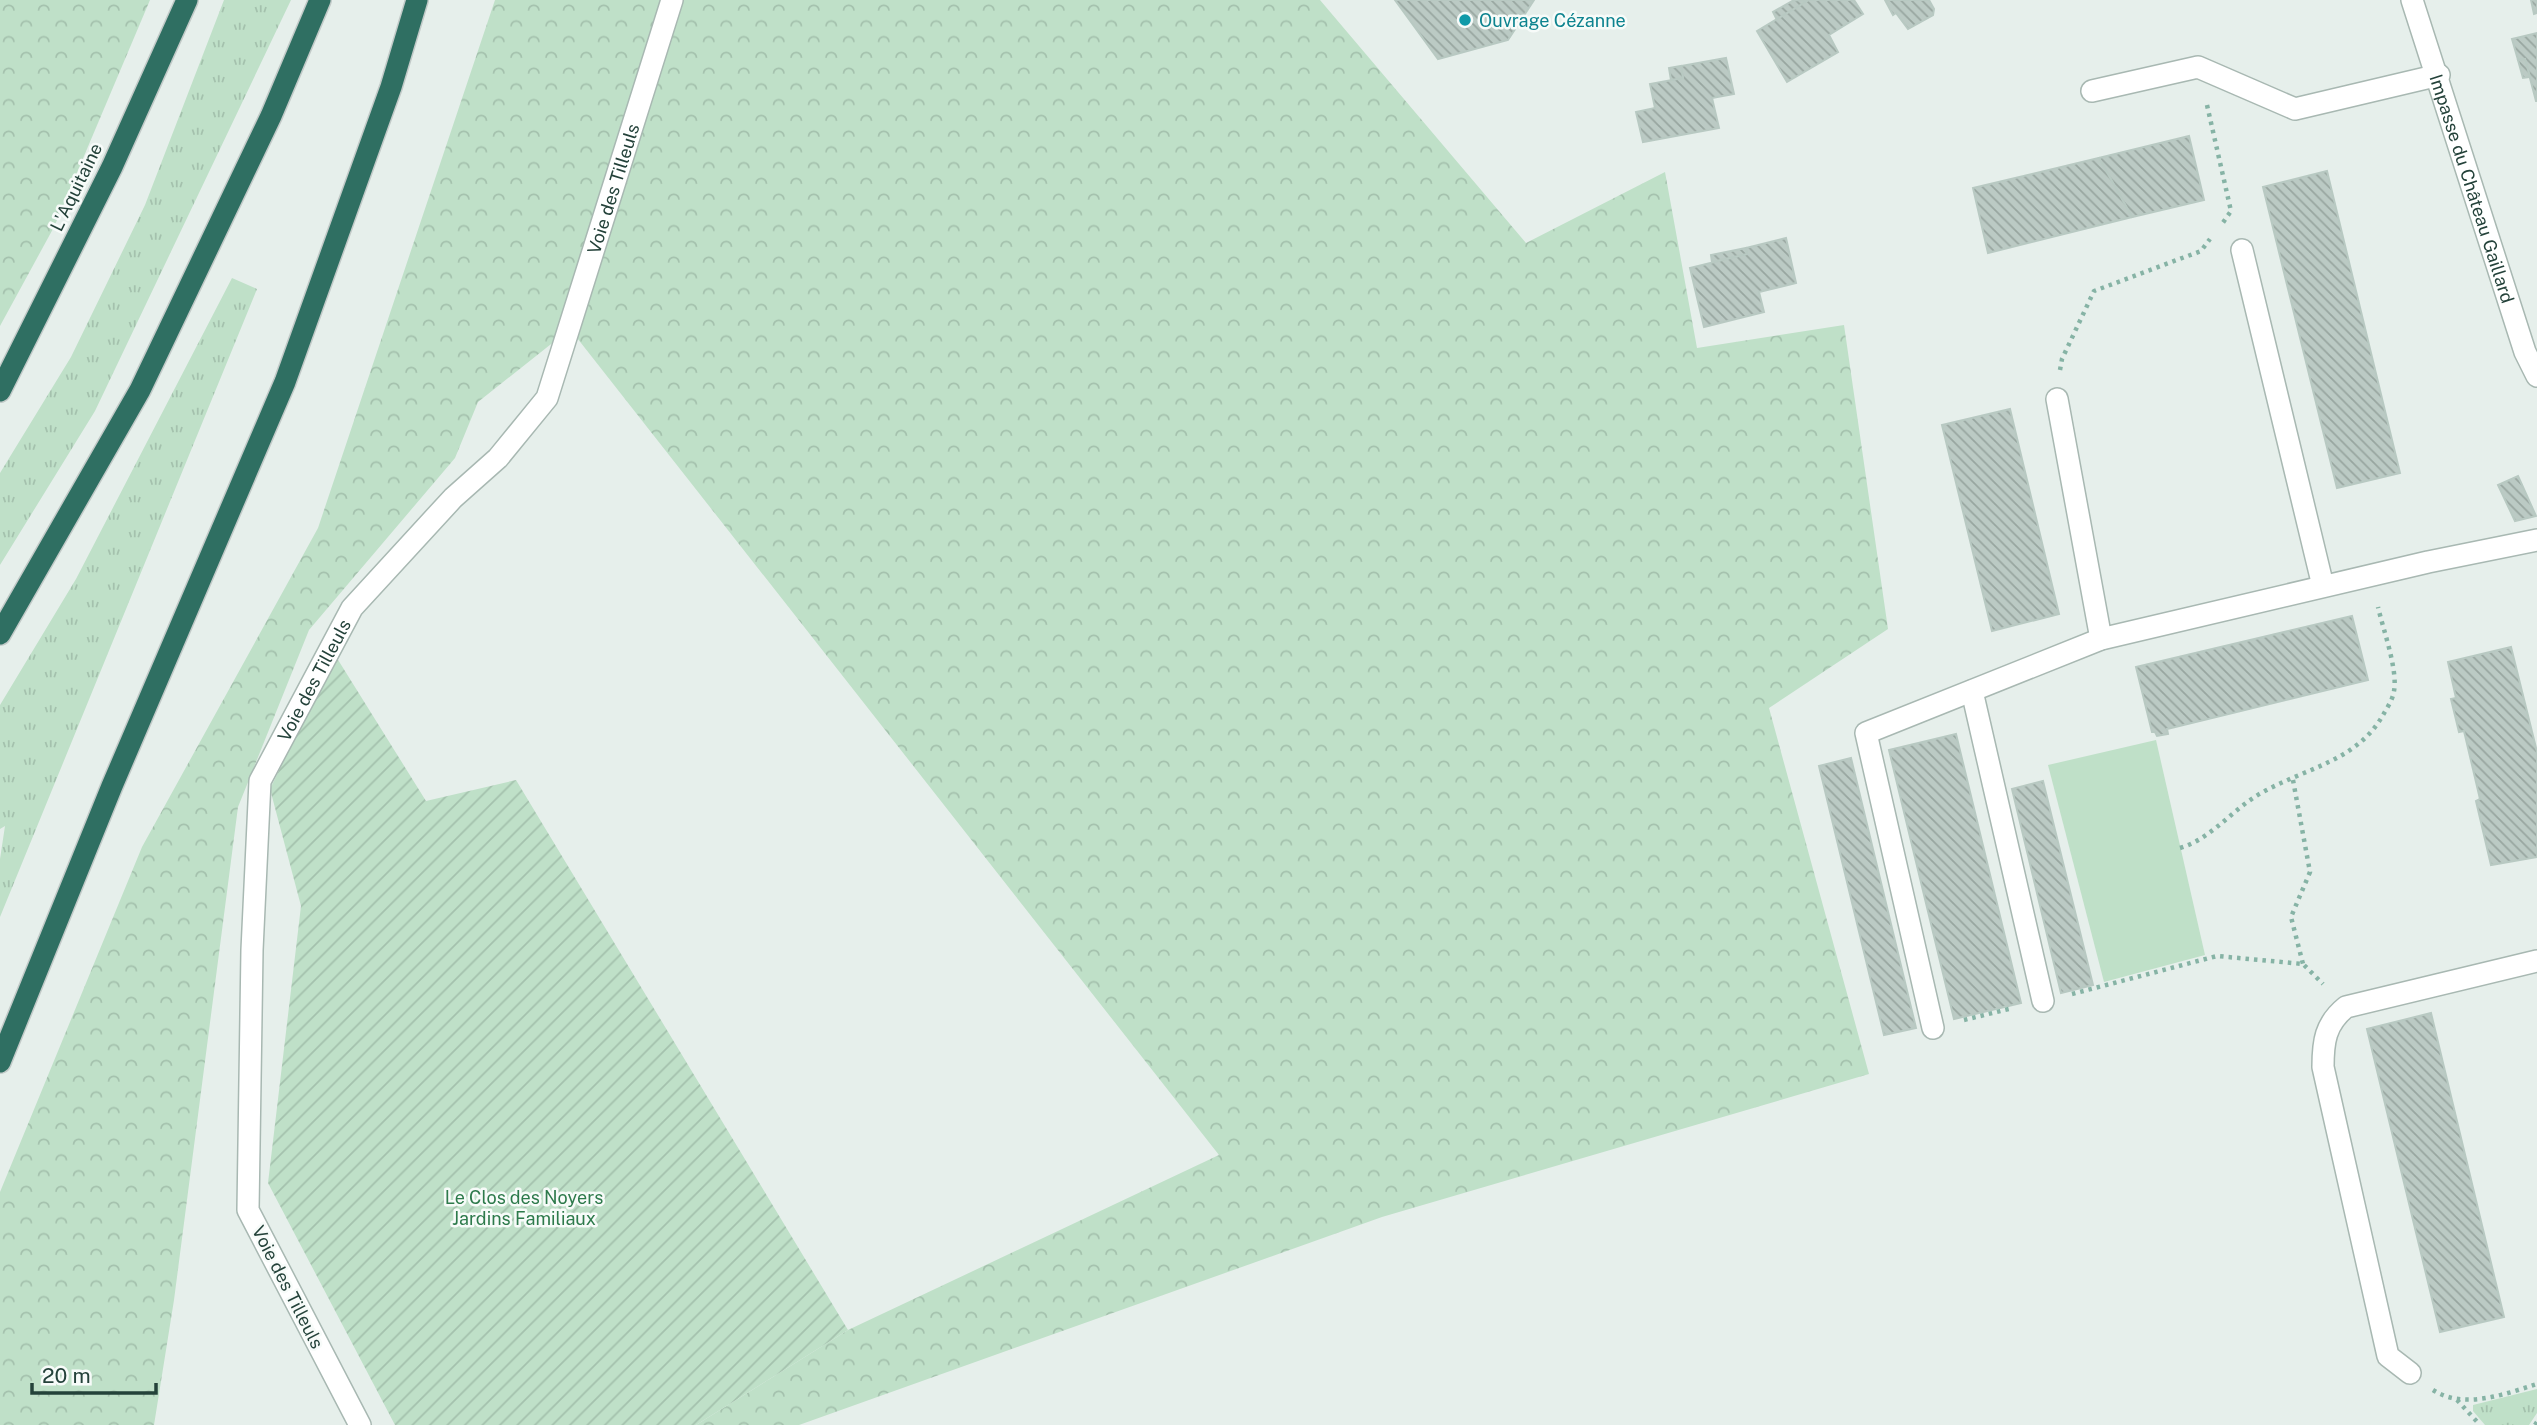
<svg xmlns="http://www.w3.org/2000/svg" width="2537" height="1425" font-family="'Public Sans',sans-serif">
<style>
.grass{fill:url(#grass-tufts)}
.forest{fill:url(#forest-crowns)}
.garden{fill:url(#garden-furrows)}
.pitch{fill:#bfe0c8}
.building{fill:url(#building-back-hatch);stroke:#b8c9c2;stroke-width:2}
.lines{fill:none;stroke-linecap:round;stroke-linejoin:round}
.minor-casing{stroke:#a8b8b2;stroke-width:24}
.highway-casing{stroke:#c2cac8;stroke-width:24}
.path{stroke:#86b3a5;stroke-width:4.5;stroke-dasharray:3.5 5;stroke-linecap:butt}
.minor{stroke:#fff;stroke-width:21}
.highway{stroke:#2f6f62;stroke-width:21}
.culture-dot{fill:#0f9aa8;stroke:#f7fbf9;stroke-width:2.5}
.labels{text-anchor:middle;dominant-baseline:central;stroke-width:5;stroke-linejoin:round;paint-order:stroke}
.culture-label{font-size:18px;fill:#0d838f;stroke:#f7fbf9;text-anchor:start}
.street-label{font-size:18px;fill:#24423a;stroke:#f7fbf9}
.park-label{font-size:18px;fill:#2d7a4b;stroke:#f7fbf9}
</style>
<defs>
<pattern id="grass-tufts" width="24" height="20" patternUnits="userSpaceOnUse" patternTransform="scale(1.75)"><rect width="24" height="20" fill="#bfe0c8"/><path d="M3 7l-1-3M5 7V3M7 7l1-3M15 17l-1-3M17 17v-4M19 17l1-3" fill="none" stroke="#a4c1ad"/></pattern>
<pattern id="forest-crowns" width="20" height="18" patternUnits="userSpaceOnUse" patternTransform="scale(1.75)"><rect width="20" height="18" fill="#bfe0c8"/><path d="M2 6a3 3 0 1 1 6 0M12 15a3 3 0 1 1 6 0" fill="none" stroke="#a4c1ad"/></pattern>
<pattern id="garden-furrows" width="10" height="10" patternUnits="userSpaceOnUse" patternTransform="scale(1.75)"><rect width="10" height="10" fill="#bfe0c8"/><path d="M-1 1l2-2M0 10L10 0M9 11l2-2" fill="none" stroke="#a4c1ad"/></pattern>
<pattern id="building-back-hatch" width="6" height="6" patternUnits="userSpaceOnUse" patternTransform="scale(1.75)"><rect width="6" height="6" fill="#bbcac4"/><path d="M-1 5l2 2M0 0l6 6M5-1l2 2" fill="none" stroke="#98a6a0"/></pattern>
</defs>
<rect width="100%" height="100%" fill="#e6efeb"/>
<g class="grass">
<polygon points="224,0 291,0 95,411 0,565 0,473 71,357 145,205"/>
<polygon points="232,278 257,289 0,917 0,859 5,826 0,829 0,705 76,579"/>
<polygon points="2537,1389 2537,1413 2529,1425 2485,1425 2473,1411 2473,1405"/>
</g>
<g class="forest">
<polygon points="0,0 150,0 54,227 0,326"/>
<polygon points="495,0 1320,0 1526,243 1665,172 1697,348 1844,325 1888,629 1769,708 1869,1074 1382,1217 799,1425 696,1425 848,1330 1219,1155 570,329 478,402 455,458 309,630 238,807 174,1300 154,1425 0,1425 0,1192 142,847 318,528"/>
</g>
<polygon class="garden" points="335,655 426,801 516,780 848,1330 696,1425 395,1425 268,1183 301,906 270,789"/>
<polygon class="pitch" points="2156,740 2205,955 2104,982 2048,765"/>
<g class="building">
<polygon points="1395,0 1534,0 1508,40 1438,59"/>
<polygon points="1794,0 1809,1 1777,20 1773,12"/>
<polygon points="1854,0 1863,14 1829,35 1838,52 1787,82 1757,31 1809,0"/>
<polygon points="1885,0 1929,0 1934,9 1933,15 1908,29 1896,13 1893,15"/>
<polygon points="2531,0 2537,0 2537,13 2534,14"/>
<polygon points="2537,33 2537,101 2536,101 2525,59 2518,60 2512,39"/>
<polygon points="1726,58 1734,94 1712,98 1719,128 1643,142 1636,112 1655,108 1650,84 1683,78 1681,66"/>
<polygon points="2525,59 2530,77 2523,78 2518,60"/>
<polygon points="1681,66 1683,78 1671,80 1669,68"/>
<polygon points="2189,136 2204,200 2132,217 2099,158"/>
<polygon points="2099,158 2132,217 1988,253 1973,188"/>
<polygon points="2327,171 2400,473 2337,488 2263,187"/>
<polygon points="1786,238 1796,283 1759,292 1764,312 1704,327 1690,268 1747,254 1746,248"/>
<polygon points="1746,248 1747,254 1712,262 1711,255"/>
<polygon points="2010,409 2059,614 1992,631 1942,425"/>
<polygon points="2518,476 2536,516 2515,521 2498,485"/>
<polygon points="2352,616 2368,680 2167,729 2168,734 2157,736 2155,732 2152,732 2136,667"/>
<polygon points="2511,647 2537,752 2537,857 2491,865 2476,801 2480,799 2464,731 2459,732 2451,699 2456,698 2448,662"/>
<polygon points="1956,734 2021,1003 1954,1019 1889,750"/>
<polygon points="1851,758 1916,1028 1884,1035 1819,766"/>
<polygon points="2043,781 2093,985 2061,993 2012,789"/>
<polygon points="2431,1013 2504,1317 2440,1332 2367,1029"/>
</g>
<g class="lines">
<g class="minor-casing">
<g id="minor">
<path id="s1" d="M2412,0L2525,352L2537,376"/>
<polyline points="2092,91 2198,67 2295,109 2439,75"/>
<polyline points="2242,250 2323,586"/>
<polyline points="2057,399 2101,639"/>
<polyline points="1972,691 2043,1001"/>
<polyline points="1933,1028 1866,733 2101,639 2428,562 2537,540"/>
<path d="M2410,1373L2388,1356L2323,1067C2323,1042 2325,1024 2346,1007L2537,961"/>
<path id="s2" d="M360,1425L248,1210L252,950L260,781L352,608L453,498L498,458L547,398L672,0"/>
</g>
</g>
<g class="highway-casing">
<g id="highway">
<polyline points="0,391 112,167 187,0"/>
<polyline points="0,634 140,390 271,116 320,0"/>
<polyline points="0,1062 112,786 285,382 391,87 417,0"/>
</g>
</g>
<g class="path">
<polyline points="2207,105 2231,211 2222,224"/>
<polyline points="2060,370 2062,359 2094,291 2201,251 2210,239"/>
<polyline points="2293,780 2310,872 2291,917 2303,964"/>
<path d="M2180,848C2213,838 2233,808 2263,792C2306,768 2357,761 2383,715C2387,708 2393,699 2394,691C2398,670 2383,629 2378,607"/>
<polyline points="2072,994 2217,956 2303,964 2323,984"/>
<polyline points="1964,1020 2013,1008"/>
<path d="M2433,1390C2464,1410 2505,1394 2537,1384"/>
<polyline points="2457,1400 2480,1425"/>
<polyline points="2535,1425 2537,1422"/>
</g>
<use href="#minor" class="minor"/>
<use href="#highway" class="highway"/>
</g>
<circle class="culture-dot" cx="1465" cy="20" r="7"/>
<g class="labels">
<g class="culture-label">
<text x="1479" y="20">Ouvrage Cézanne</text>
</g>
<g class="street-label">
<text transform="translate(76 187) rotate(-64)">L'Aquitaine</text>
<text stroke="none"><textPath href="#s2" startOffset="1374">Voie des Tilleuls</textPath></text>
<text stroke="none"><textPath href="#s1" startOffset="198">Impasse du Château Gaillard</textPath></text>
<text stroke="none"><textPath href="#s2" startOffset="786">Voie des Tilleuls</textPath></text>
<text transform="translate(288 1287) rotate(63)">Voie des Tilleuls</text>
</g>
<g class="park-label">
<text x="524" y="1197">Le Clos des Noyers<tspan x="524" dy="21">Jardins Familiaux</tspan></text>
</g>
</g>
<path d="M32 1383v10h124v-10" fill="none" stroke="#24423a" stroke-width="3.5"/>
<text x="42" y="1383" font-size="21" fill="#24423a" stroke="#f7fbf9" stroke-width="5" paint-order="stroke">20 m</text>
</svg>
